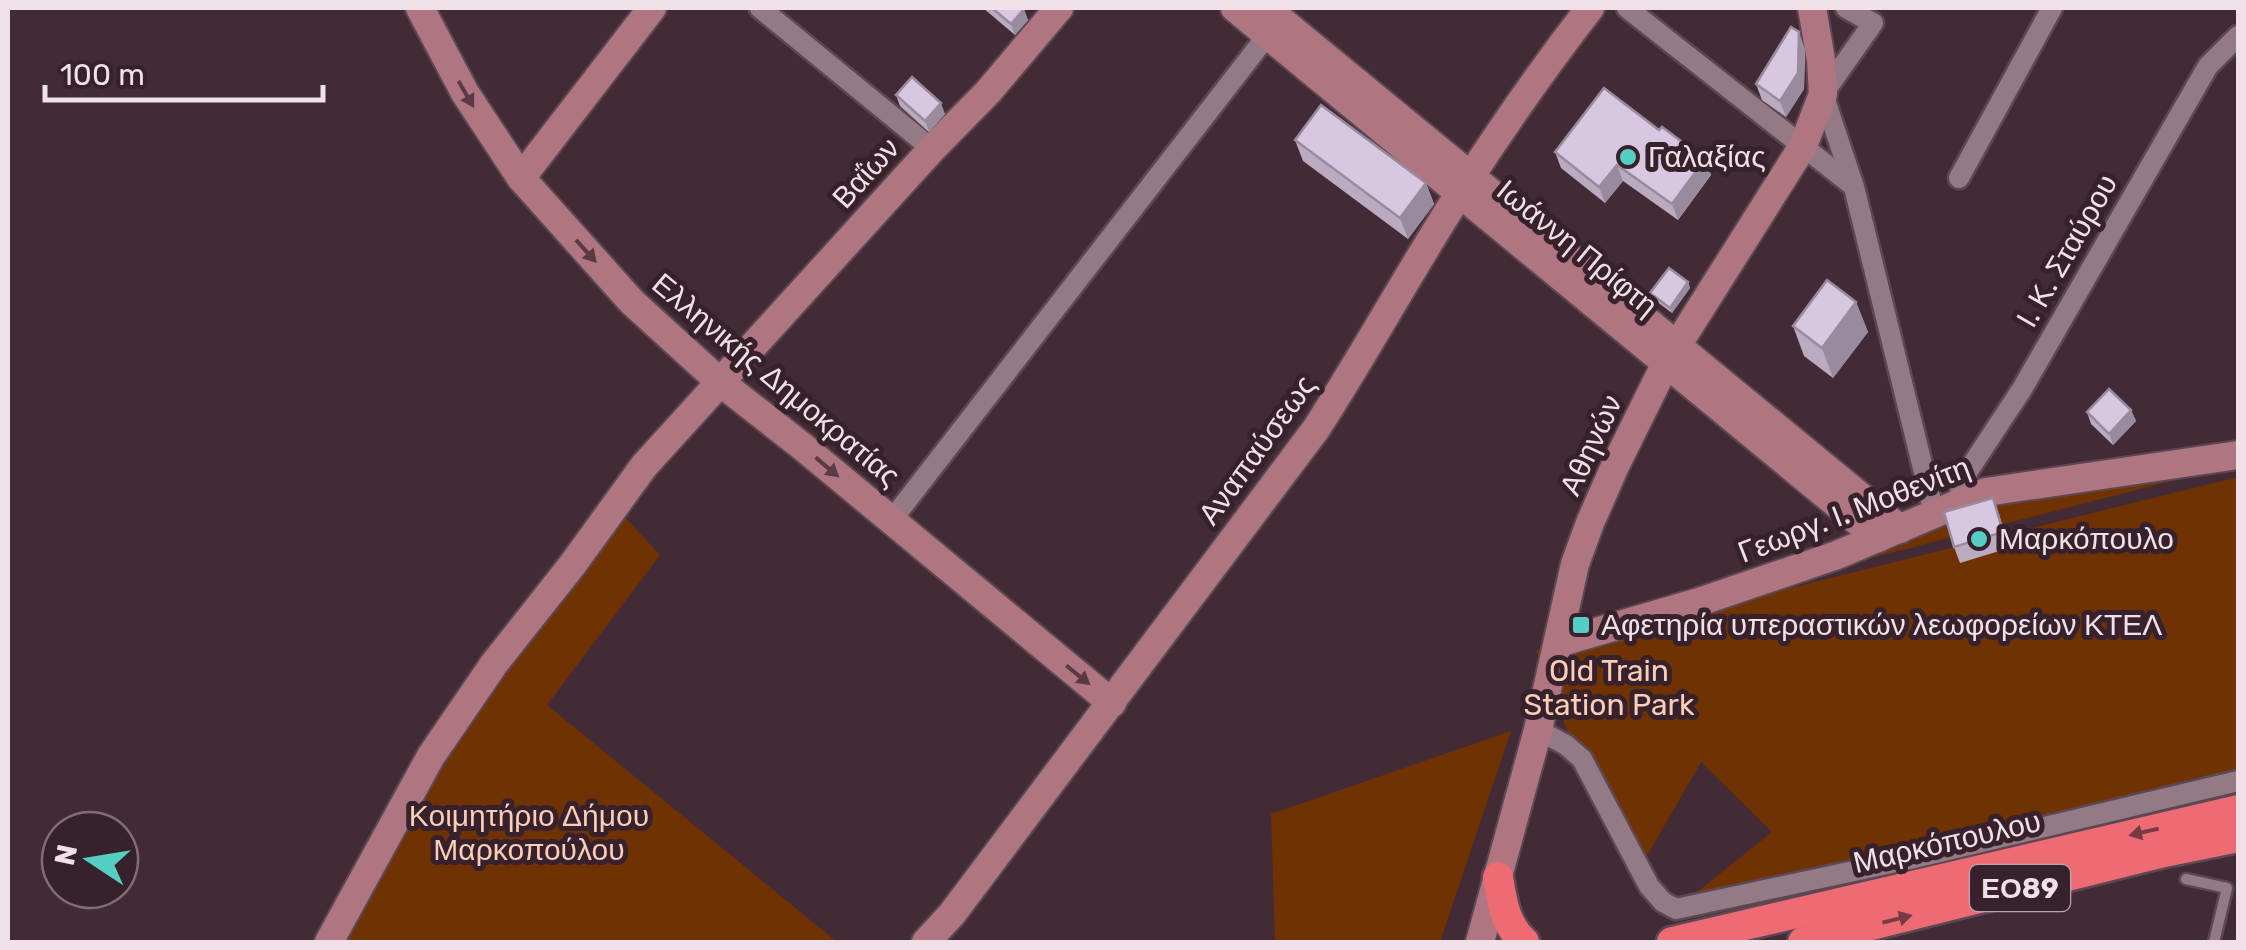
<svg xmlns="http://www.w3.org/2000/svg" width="2246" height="950" font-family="Rubik,sans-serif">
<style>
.green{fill:#713201}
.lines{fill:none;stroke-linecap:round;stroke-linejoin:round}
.lane-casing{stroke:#5c4853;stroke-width:15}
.street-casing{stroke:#5c4853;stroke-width:25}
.secondary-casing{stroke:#5c4853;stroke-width:32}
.highway-casing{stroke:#5c4853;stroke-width:35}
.lane{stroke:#947986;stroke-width:10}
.street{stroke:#947986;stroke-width:20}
.secondary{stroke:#af7581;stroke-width:28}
.highway{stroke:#ee6b74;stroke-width:30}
.wall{fill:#baabc1}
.shaded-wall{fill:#978b9d}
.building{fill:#d8c7e0;stroke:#978b9d;stroke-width:2.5}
.oneway{fill:#5b3a46}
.oneway2{fill:#773b46}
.poi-dot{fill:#55cec4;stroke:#37212d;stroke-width:4}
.labels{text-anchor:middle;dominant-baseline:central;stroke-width:10;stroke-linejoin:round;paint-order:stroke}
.shield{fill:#37212d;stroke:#b8a7b0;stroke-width:2.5}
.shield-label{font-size:28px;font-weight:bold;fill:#f0e0e8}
.poi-label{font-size:30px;fill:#f0e0e8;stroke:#37212d;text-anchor:start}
.street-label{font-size:30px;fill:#f0e0e8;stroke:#37212d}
.park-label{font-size:30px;fill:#faceb7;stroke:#37212d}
</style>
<rect width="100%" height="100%" fill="#422b37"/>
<g class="green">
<polygon points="2238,464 1699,602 1959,503"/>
<polygon points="2238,477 2238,779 1676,909 1772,832 1701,762 1644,861 1576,753 1536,651"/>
<polygon points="623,515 660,555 547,705 837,942 340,942 402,826 504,667"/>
<polygon points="1511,731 1440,942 1275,942 1271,814"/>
</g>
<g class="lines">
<g class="lane-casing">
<polyline id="lane" points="2186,879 2227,888 2214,942"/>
</g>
<g class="street-casing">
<g id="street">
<polyline points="760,8 932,149"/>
<polyline points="1627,8 1852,185"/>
<polyline points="1846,8 1873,23 1823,94 1854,187 1934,513"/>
<polyline points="1959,178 2052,8"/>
<polyline points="1959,503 1961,485 1968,471 2022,389 2208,66 2238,36"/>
<polyline points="891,521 1276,24"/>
<polyline points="1538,730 1566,745 1582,759 1649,886 1663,902 1676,909 1910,859 2238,781"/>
</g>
</g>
<g class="secondary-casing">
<g id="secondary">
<polyline points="420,8 465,93 521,178 632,302 720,382 803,447 1112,703"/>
<polyline points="1235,8 1878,538"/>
<polyline points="1266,8 1900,529"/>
<polyline points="521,178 652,8"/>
<polyline points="1558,643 1699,602 1837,555 1986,492 2238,455"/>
<polyline points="329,942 431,756 494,664 573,564 644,466 932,149 988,92 1059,8"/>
<path d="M926,942L952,914L1316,429C1367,350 1412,267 1463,188C1503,126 1545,66 1590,8"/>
<polyline points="1480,942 1538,730 1575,564 1590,523 1615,466 1666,363 1803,146 1823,94 1821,60 1812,8"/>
</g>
</g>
<g class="highway-casing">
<g id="highway">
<path d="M1498,877C1502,902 1505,925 1524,942"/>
<polyline points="1672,942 2238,810"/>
<polyline points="1803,942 2164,852 2238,837"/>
</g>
</g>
<use href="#lane" class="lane"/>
<use href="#street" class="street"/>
<use href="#secondary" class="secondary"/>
<use href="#highway" class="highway"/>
</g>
<g class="wall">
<polygon points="983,8 1023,8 1028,20 1015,35"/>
<polygon points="1805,49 1804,89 1786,117 1762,100 1756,84"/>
<polygon points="896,95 945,114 929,132 900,106"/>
<polygon points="1659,130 1705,159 1711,175 1678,220 1623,181 1605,203 1561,168 1555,152"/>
<polygon points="1295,140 1426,183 1434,204 1408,239 1303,161"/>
<polygon points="1688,282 1690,288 1672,313 1652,298 1650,293"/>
<polygon points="1856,302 1868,332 1833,378 1804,356 1793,326"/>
<polygon points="2131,410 2136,421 2113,445 2091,424 2087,412"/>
<polygon points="1999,514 2009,548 1960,563 1954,547"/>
</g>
<g class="shaded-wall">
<polygon points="1024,9 1028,20 1015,35 1011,24"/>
<polygon points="1799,32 1805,49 1804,89 1786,117 1780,101"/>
<polygon points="941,103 945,114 929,132 925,121"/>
<polygon points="1705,159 1711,175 1678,220 1672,204"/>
<polygon points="1617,165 1623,181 1605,203 1599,187"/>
<polygon points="1426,183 1434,204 1408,239 1400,218"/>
<polygon points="1688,282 1690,288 1672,313 1670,308"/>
<polygon points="1856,302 1868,332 1833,378 1822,348"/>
<polygon points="2131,410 2136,421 2113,445 2109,434"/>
</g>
<g class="building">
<polygon points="992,8 1023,8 1024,9 1011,24"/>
<polygon points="1791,27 1799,32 1798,73 1780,101 1756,84"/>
<polygon points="912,77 941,103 925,121 896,95"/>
<polygon points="1604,88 1659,130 1662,127 1705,159 1672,204 1617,165 1599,187 1555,152"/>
<polygon points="1321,105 1426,183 1400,218 1295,140"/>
<polygon points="1669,268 1688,282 1670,308 1650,293"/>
<polygon points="1827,280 1856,302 1822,348 1793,326"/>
<polygon points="2109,389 2131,410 2109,434 2087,412"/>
<polygon points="1993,498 2003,532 1954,547 1944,512"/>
</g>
<defs><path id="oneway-solid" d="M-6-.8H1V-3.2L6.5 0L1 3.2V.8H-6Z" transform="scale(2.5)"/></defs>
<g class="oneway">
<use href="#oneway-solid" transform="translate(466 94) rotate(60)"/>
<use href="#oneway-solid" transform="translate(586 251) rotate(48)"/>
<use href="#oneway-solid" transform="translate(827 467) rotate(40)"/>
<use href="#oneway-solid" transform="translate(1078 675) rotate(39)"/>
</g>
<g class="oneway2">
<use href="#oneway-solid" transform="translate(2144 832) rotate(167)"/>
<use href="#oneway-solid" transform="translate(1897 919) rotate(-14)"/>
</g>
<g class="poi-dot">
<circle cx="1628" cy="157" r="10"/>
<circle cx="1979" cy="539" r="10"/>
<rect x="1571" y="615" width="20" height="20" rx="5"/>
</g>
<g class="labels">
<rect class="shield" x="1970" y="865" width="100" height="46" rx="8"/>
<g class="shield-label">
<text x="2020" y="888">ΕΟ89</text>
</g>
<g class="poi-label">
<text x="1648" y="157">Γαλαξίας</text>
<text x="1999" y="539">Μαρκόπουλο</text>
<text x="1601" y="625">Αφετηρία υπεραστικών λεωφορείων ΚΤΕΛ</text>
</g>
<g class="street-label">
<text transform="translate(866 173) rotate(-48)">Βαΐων</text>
<text transform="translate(1577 248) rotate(39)">Ιωάννη Πρίφτη</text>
<text transform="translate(2067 251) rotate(-60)">Ι. Κ. Σταύρου</text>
<text transform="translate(776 380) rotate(40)">Ελληνικής Δημοκρατίας</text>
<text transform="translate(1591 445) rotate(-65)">Αθηνών</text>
<text transform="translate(1257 450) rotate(-54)">Αναπαύσεως</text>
<text transform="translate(1854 510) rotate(-21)">Γεωργ. Ι. Μοθενίτη</text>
<text transform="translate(1947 842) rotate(-13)">Μαρκόπουλου</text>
</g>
<g class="park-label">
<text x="1609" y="671">Old Train<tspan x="1609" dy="34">Station Park</tspan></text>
<text x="529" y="816">Κοιμητήριο Δήμου<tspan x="529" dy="34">Μαρκοπούλου</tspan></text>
</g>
</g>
<rect width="2246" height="950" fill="none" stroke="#f0e0e8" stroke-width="20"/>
<g transform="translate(90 860) rotate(282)"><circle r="48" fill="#37212d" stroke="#816d78" stroke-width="2.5"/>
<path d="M0-8L18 38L0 25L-18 38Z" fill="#55cec4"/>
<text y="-15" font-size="28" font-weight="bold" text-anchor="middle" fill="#f0e0e8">N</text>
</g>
<path d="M45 85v15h278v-15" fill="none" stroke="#f0e0e8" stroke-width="5"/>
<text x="60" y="85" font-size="30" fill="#f0e0e8" stroke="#37212d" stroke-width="8" paint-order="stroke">100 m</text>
</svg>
